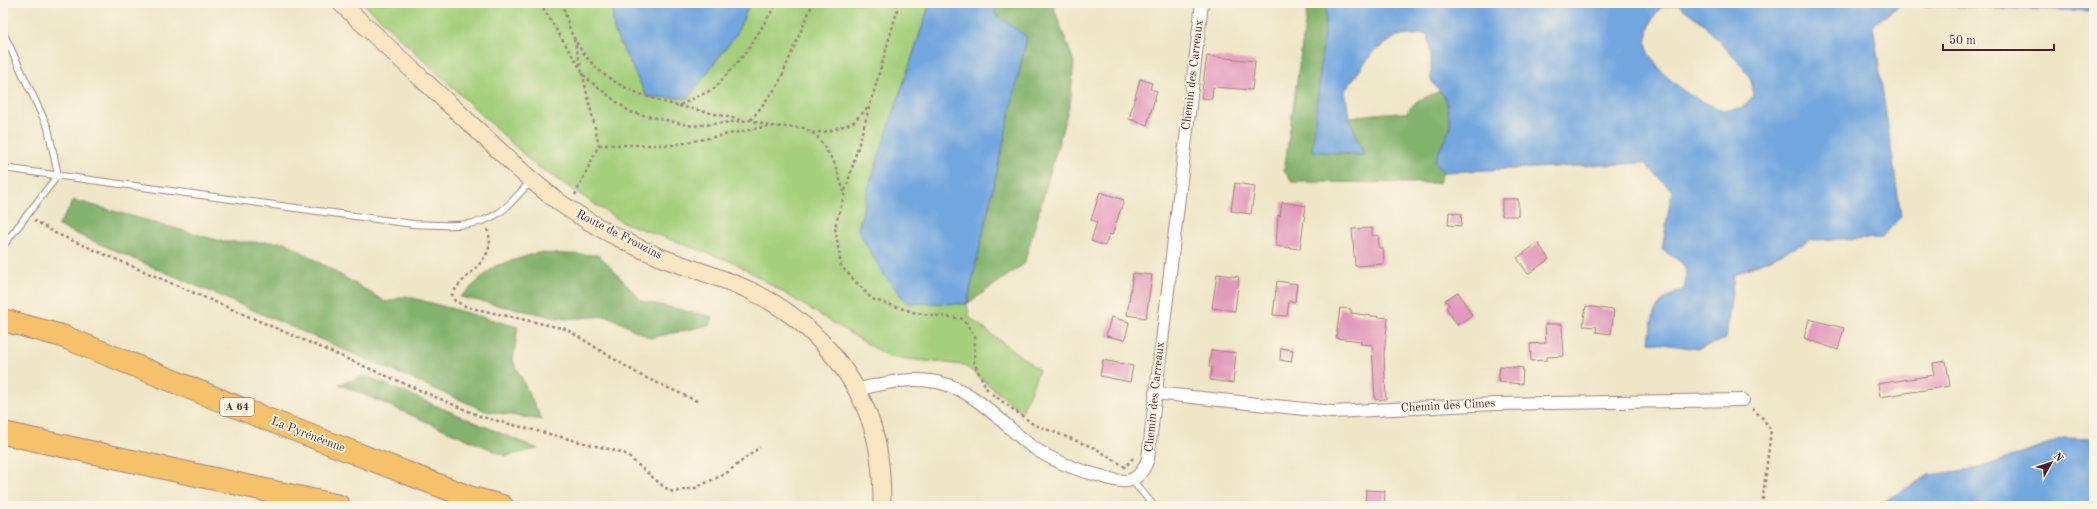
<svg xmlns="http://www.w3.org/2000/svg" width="2097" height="509" font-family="'Old Standard TT',serif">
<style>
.green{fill:#a4cf7c;stroke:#777754}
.forest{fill:#83b26c;stroke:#66684c}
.water{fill:#72a6de;stroke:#5e6284;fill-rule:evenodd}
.building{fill:#e29abb}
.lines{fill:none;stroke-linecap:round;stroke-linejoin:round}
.lane-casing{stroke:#9c827a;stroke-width:8}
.street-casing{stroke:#9c827a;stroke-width:14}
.secondary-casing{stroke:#9c827a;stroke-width:19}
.highway-casing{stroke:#9c827a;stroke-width:24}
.path{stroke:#9c827a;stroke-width:2.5;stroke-dasharray:3 3;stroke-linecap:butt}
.lane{stroke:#fff;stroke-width:6}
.street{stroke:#fff;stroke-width:12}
.secondary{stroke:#fbe6c4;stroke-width:17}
.highway{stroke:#f5c16b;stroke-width:22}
.labels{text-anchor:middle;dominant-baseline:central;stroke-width:3.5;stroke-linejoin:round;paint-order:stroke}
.shield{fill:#fcf5e5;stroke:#7f5f63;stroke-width:1}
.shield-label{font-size:11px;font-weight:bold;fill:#4a1f2b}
.street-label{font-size:12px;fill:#4a1f2b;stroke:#fcf5e5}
</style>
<rect width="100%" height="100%" fill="#fcf5e5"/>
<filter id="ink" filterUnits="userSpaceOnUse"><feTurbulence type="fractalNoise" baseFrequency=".025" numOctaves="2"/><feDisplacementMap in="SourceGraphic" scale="8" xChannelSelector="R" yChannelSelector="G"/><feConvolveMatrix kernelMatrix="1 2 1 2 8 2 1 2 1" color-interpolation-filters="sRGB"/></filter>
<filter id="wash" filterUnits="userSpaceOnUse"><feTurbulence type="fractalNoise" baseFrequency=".012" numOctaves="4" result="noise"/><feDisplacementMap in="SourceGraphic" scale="16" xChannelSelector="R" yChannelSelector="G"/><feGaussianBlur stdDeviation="0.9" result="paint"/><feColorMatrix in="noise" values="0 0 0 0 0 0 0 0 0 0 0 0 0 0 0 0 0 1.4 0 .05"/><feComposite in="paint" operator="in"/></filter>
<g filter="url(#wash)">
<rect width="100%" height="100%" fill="#efe6c8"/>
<polygon class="green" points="363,3 612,3 614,31 647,97 687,98 736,35 750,3 930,3 868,189 858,230 907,303 967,304 969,317 1039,370 1022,412 964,365 889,357 735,263 622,222 535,165"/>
<g class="forest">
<polygon points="998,3 1052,3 1074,62 1070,103 1024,264 967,304 1027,37 995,14"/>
<polygon points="1308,3 1327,3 1313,151 1364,155 1349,117 1386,113 1406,113 1417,101 1440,91 1446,99 1451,126 1434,162 1443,172 1439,183 1293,182 1284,171"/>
<polygon points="74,200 224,242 285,242 386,302 406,296 518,327 513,361 542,420 486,411 58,226"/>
<polygon points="536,253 599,255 642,301 713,317 710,325 650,338 608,316 563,319 460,297 495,266"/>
<polygon points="366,376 538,449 506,456 339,384"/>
</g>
<g class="water">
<polygon points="612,3 750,3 736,35 688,98 647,97 614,31"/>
<polygon points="930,3 998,3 995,14 1027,37 967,304 907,303 881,271 858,230 868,189"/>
<path d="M1327,3H2094V11L1900,5L1873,25L1901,216L1882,238L1812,240L1734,275L1726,339L1698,349L1649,342C1653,310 1653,303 1684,289C1690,263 1683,263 1662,250L1672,191L1644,163L1443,172L1434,162L1451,126L1446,99L1431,80V58L1428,34L1397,36L1373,52L1345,90L1349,117L1364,155L1312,151ZM1678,5L1703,23L1750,76L1754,95L1741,109L1722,110L1708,104L1686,93L1663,73L1648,53L1646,37L1652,20L1660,8Z"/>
<polygon points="2063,438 2094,439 2094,506 1876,506 1929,475 1980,468"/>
</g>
<g id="blocks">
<g class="building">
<polygon points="1207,56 1255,61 1252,90 1213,87 1212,99 1201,98"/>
<polygon points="1140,79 1152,83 1150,89 1157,91 1147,125 1129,119"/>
<polygon points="1235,183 1255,186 1251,214 1231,211"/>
<polygon points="1100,192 1124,200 1112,235 1109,234 1105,246 1091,241 1097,222 1091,220"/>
<rect x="1502" y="199" width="16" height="17"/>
<polygon points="1282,202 1306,206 1300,249 1276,246 1278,215 1280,216"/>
<polygon points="1449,212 1462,214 1461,226 1448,225"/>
<polygon points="1372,228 1372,236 1378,235 1379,248 1383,248 1384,264 1355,266 1352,229"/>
<polygon points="1538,243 1549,259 1528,274 1517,258"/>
<polygon points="1133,273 1152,275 1146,318 1127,315"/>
<polygon points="1217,274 1239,277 1235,311 1212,308"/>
<polygon points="1277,281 1297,284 1295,302 1289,301 1287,316 1273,315"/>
<polygon points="1458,292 1472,315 1457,325 1446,307 1449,305 1445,300"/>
<polygon points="1586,306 1614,310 1611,334 1596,332 1597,327 1583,326"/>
<polygon points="1340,308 1351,309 1351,313 1388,318 1384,354 1386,399 1375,400 1372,345 1360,344 1361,341 1336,338"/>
<polygon points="1111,317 1129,322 1125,340 1106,336"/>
<polygon points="1809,319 1844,328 1838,350 1804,338"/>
<polygon points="1545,324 1562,324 1564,356 1547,357 1547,360 1531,361 1530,344 1546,343"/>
<polygon points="1281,348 1293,350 1291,362 1280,360"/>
<polygon points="1211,350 1236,353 1233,383 1210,380 1212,367 1209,367"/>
<polygon points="1103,360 1133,366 1130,382 1100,376"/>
<polygon points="1946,361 1950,386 1880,397 1878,384 1934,375 1933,363"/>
<polygon points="1500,366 1523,368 1522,384 1498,382"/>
<polygon points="1366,490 1385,491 1384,506 1365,506"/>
</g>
</g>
</g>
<g filter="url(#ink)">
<use href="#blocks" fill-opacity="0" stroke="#9c827a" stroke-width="1"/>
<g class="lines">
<g class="lane-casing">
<g id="lane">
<polyline points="3,32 48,128 58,175 3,246"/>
<path d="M3,168L413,224C442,225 475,230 500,212C512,204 520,191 531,182"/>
<polyline points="1132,480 1154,506"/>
</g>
</g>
<g class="street-casing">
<g id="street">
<path d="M856,390C887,382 917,375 948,385C980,396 1005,426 1031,446C1051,460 1074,469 1097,475C1122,483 1137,488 1148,459L1202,3"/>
<polyline points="1155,393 1332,412 1494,404 1743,400"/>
</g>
</g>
<g class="secondary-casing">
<path id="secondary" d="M341,3C385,45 430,86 475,128C505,156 535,186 569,209C598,228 630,245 662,258C692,269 724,278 753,292C811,320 859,374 875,436C881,459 882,483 882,506"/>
</g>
<g class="highway-casing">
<g id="highway">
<polyline points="3,320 62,336 264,418 469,497 502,506"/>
<polyline points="3,433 339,506"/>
</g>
</g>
<g class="path">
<polyline points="540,3 586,78 630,112 692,126 751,120 769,126 804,128 817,136 834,162 844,192"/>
<path d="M562,3C566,14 568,28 574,38C598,82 633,93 678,106L715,88L747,51L777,3"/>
<polyline points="896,3 897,11 835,227 841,266 872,299 916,313 963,319 975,337 974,363 988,391"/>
<polyline points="574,39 581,67"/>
<polyline points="679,106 742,120"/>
<polyline points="751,120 778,85 813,3"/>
<polyline points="812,133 829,131 852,123 869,107"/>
<polyline points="599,145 674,145 769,126"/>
<polyline points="575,195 599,145 582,72"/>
<polyline points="34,220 55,233 482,417 624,453 664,487 673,492 695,488 725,474 760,447"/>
<path d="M487,229C500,259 463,273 452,295L455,301L467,307L566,329L640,375L697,401"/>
<polyline points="992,394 1033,424 1095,448 1125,467 1133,458"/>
<polyline points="1752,409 1761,416 1771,430 1762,506"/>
</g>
<use href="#lane" class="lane"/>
<use href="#street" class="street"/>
<use href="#secondary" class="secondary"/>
<use href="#highway" class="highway"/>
</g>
</g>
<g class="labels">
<rect class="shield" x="220" y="398" width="34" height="18" rx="3"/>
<g class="shield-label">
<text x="237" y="407">A 64</text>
</g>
<g class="street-label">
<text transform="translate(1193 75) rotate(-83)">Chemin des Carreaux</text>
<text transform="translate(619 235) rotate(27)">Route de Frouzins</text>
<text transform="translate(1155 397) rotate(-84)">Chemin des Carreaux</text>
<text transform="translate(1448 406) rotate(-3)">Chemin des Cimes</text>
<text transform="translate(308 435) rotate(21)">La Pyrénéenne</text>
</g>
</g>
<rect width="2097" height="509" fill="none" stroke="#fcf5e5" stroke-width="16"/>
<g transform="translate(2051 463) rotate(51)" stroke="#fcf5e5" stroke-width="3" paint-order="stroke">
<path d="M0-3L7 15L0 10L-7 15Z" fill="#4a1f2b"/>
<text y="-6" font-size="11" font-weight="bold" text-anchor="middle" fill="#4a1f2b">N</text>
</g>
<path d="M1943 44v6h111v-6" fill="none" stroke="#4a1f2b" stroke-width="2"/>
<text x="1949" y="44" font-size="12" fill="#4a1f2b" stroke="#fcf5e5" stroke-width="3" paint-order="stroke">50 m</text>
</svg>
